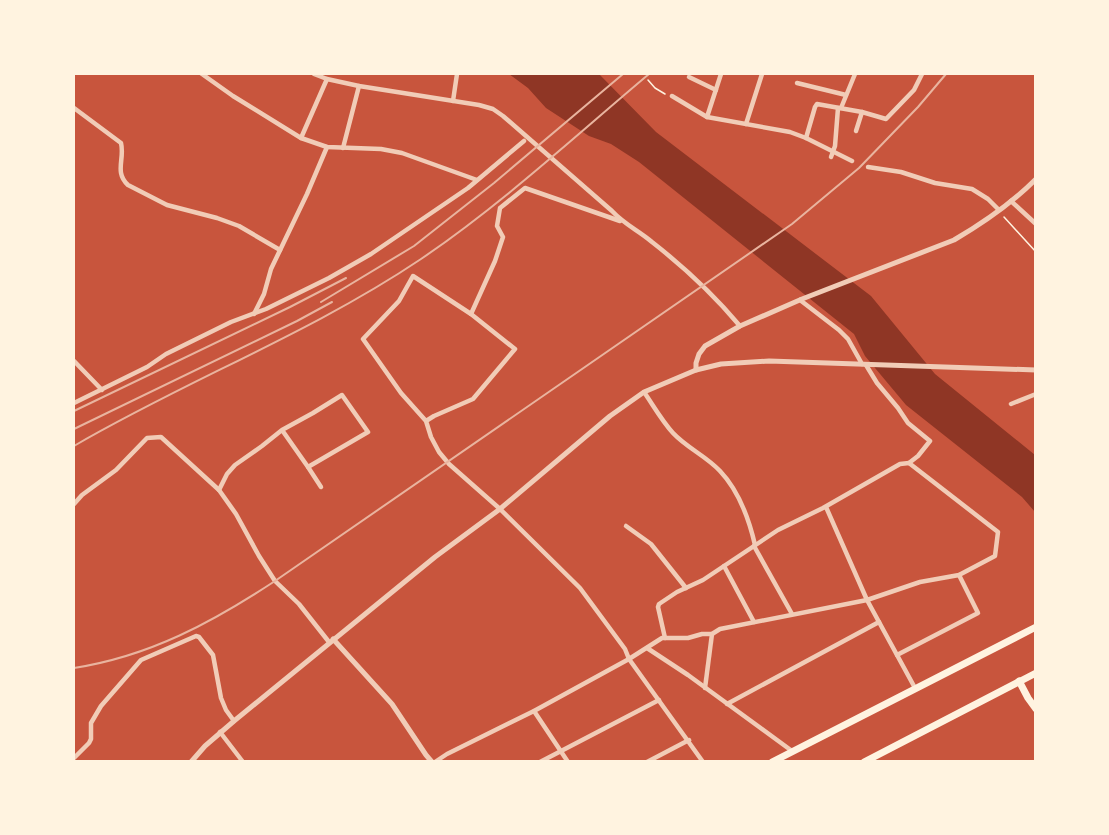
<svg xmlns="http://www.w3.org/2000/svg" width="1109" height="835" font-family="Karla,sans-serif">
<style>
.water{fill:#8f3625}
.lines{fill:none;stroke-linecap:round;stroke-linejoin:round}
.path{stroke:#fff3e0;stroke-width:1.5}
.minor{stroke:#f1ccb7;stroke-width:4.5}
.tertiary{stroke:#f1ccb7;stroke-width:5}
.trunk{stroke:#fff3e0;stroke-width:7}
.rail{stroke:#e9b49f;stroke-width:2}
</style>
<rect width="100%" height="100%" fill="#c8553d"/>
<polygon class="water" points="509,74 599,74 656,132 871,296 935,374 1035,455 1035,512 1022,497 906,405 865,356 854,334 639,162 611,144 589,136 546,108 528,88"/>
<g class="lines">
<g class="path">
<polyline points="648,80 655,88 665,94"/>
<polyline points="1004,217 1036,252"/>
</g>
<g class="minor">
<polyline points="202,74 233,96 301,138 327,147 381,149 402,153 477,180"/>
<path d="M314,74L327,79L359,86L479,105L493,109L503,116L612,211C625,225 638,230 652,242C684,267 714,295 740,326"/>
<polyline points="689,77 716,90"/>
<polyline points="797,83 846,95"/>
<polyline points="672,96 707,117 790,132 806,138 852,161"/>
<polyline points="453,101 457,74"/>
<path d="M74,108L121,143C125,159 114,172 128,185L167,205L217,218L239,226L280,250"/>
<polyline points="841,108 855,74"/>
<polyline points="707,117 721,74"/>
<polyline points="746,124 762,74"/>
<polyline points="856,131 862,112"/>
<polyline points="301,138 327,79"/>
<polyline points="806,138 815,107 817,104 862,112 886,119 914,90 922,74"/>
<polyline points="343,148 359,86"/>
<polyline points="831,157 835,146 838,108"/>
<polyline points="868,167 901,172 935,183 972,189 988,199 999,210"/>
<polyline points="1011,201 1036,224"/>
<polyline points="800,300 839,330 848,339 862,364"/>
<polyline points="254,314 264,294 271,269 307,194 327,147"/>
<polyline points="471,314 495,261 503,237 497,226 500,208 525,188 620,221"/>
<polyline points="74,361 102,390"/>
<path d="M644,392C653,405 662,421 673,433C687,448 706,456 720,471C739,491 749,519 755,545"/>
<polyline points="74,403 147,367 166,354 231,322 266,309 329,278 371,254 468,188 524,141"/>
<polyline points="1011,404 1036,394"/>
<polyline points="426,421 434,416 473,399 515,349 471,314 413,276 399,301 363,339 401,393 426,421 431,437 439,452 449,464 500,509 580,588 625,649 629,659 703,762"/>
<polyline points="308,467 321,487"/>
<polyline points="219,490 227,474 235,465 262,446 282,430 313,413 342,395 368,432 308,467 282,430"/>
<polyline points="74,504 82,495 116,470 147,438 161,437 219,490 236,514 259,556 275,581 299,604 329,642"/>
<polyline points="826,507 867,600 915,688"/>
<polyline points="626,526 651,544 686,588"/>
<polyline points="754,546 792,614"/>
<polyline points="724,566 754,622"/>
<polyline points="665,638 658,607 659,604 677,592 703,580 778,530 823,508 900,464 909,463"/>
<polyline points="647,648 688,675 792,751"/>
<polyline points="897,655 978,613 959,575"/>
<polyline points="705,688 712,634"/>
<polyline points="727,704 879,622"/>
<polyline points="534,711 568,762"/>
<polyline points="220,732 243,762"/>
<polyline points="74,758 89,743 91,739 91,723 101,706 141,660 196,636 199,637 213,655 221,698 226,710 234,721"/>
<polyline points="435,762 447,754 534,711 629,659 662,638 688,638 702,634 712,634 720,629 867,600 920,582 959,575 995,556 998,532 909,463 918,456 930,441 908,423 898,408 877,383 866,365"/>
<polyline points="540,762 659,700"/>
<polyline points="647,762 689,740"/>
</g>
<g class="tertiary">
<path d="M696,370V363L699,354L705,346L740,326L802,299L954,240C983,223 1012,203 1036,179"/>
<polyline points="333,639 392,704 426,755 432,762"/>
<polyline points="191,762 205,746 234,721 435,557 500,509 610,416 644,392 696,370 721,364 769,361 1036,370"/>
</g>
<g class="trunk">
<polyline points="1019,681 1028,698 1036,709"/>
<polyline points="772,762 1036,627"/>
<polyline points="864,762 1036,673"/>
</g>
<g class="rail">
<polyline points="321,302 414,246 494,183 623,74"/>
<polyline points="74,411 290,307 346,278"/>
<polyline points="74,429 297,321 332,302"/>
<path d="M74,446C187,380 311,333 421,259C502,204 574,137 649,74"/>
<path d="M74,668C150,656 211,623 275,581L792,224L859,168L918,107L946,74"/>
</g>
</g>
<rect width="1109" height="835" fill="none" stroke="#fff3e0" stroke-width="150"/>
</svg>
